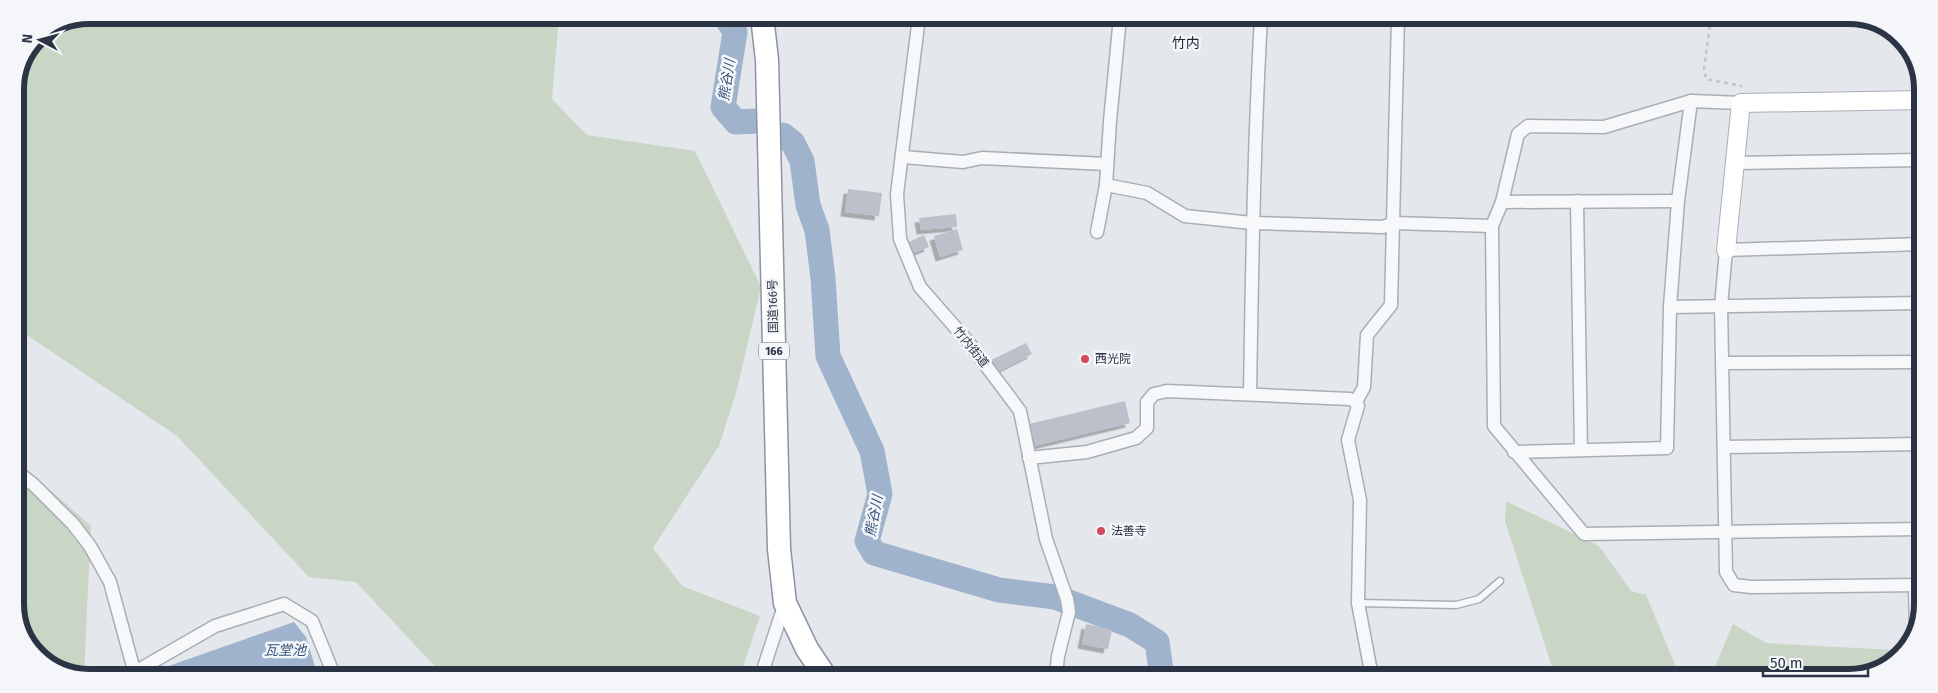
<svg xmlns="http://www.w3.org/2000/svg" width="1938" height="693" font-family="'Fira Sans','Noto Sans JP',sans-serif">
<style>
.green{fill:#c9d6c5}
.water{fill:#9fb4cc}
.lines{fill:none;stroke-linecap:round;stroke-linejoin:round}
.river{stroke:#9fb4cc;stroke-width:25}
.building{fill:#bbc0ca;filter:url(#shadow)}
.lane-casing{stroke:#a9aeb7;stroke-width:9}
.street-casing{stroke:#a9aeb7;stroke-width:15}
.secondary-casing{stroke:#a9aeb7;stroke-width:20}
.highway-casing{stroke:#8b94a3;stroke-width:25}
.path{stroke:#c2c5cb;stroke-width:2.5;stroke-dasharray:4 4;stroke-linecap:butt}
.lane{stroke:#f7f8fa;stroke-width:6}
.street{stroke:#f7f8fa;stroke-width:12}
.secondary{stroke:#fff;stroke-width:18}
.highway{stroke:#fff;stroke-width:22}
.poi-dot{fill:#d1495b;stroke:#f4f6f9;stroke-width:2}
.labels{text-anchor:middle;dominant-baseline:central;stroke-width:5;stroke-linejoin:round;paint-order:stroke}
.shield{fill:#f4f6f9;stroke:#676e7b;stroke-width:1}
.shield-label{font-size:11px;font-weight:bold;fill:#2b3445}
.street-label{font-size:12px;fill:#2b3445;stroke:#f4f6f9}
.poi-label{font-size:12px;fill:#2b3445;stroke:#f4f6f9;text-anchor:start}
.neighbourhood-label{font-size:14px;fill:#1d2536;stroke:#f4f6f9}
.water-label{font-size:14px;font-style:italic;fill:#34527a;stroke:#f4f6f9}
.rim{fill:none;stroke:#2b3445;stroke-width:6}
</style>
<defs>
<filter id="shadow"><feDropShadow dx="-4.5" dy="4.5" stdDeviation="0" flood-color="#0004"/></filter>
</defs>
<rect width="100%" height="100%" fill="#e4e7ec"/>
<g class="green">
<polygon points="88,15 559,16 552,99 587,135 695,151 761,287 736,393 719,446 653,548 682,586 760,616 740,676 443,675 356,582 309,577 177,436 15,327 15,84 37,36"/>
<polygon points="15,459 91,526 84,674 65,674 30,650 15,610"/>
<polygon points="1506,501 1599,546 1631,591 1646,595 1676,667 1679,678 1557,677 1552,667 1505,521"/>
<polygon points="1733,624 1766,643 1893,650 1895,662 1850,678 1716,678 1714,669"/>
</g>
<polygon class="water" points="294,622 306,637 316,670 319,675 162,674 166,667"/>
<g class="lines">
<g class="river">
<polyline points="725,16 735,32 723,107 736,122 756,121"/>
<polyline points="783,135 793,143 802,161 808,205 817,230 823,278 828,356 872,451 880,494 867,541 874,553 999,590 1055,597 1130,625 1157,642 1161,670 1160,677"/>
</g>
</g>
<g class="building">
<polygon points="848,189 882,193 879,216 845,212"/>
<polygon points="956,214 957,227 921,230 919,218"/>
<polygon points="957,229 963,250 940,257 934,236"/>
<polygon points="924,235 929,247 911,254 907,243"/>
<polygon points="1026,343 1032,354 995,373 989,361"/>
<polygon points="1125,401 1130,423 1034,446 1029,424"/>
<polygon points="1086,624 1112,630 1108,649 1082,644"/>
</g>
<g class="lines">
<g class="lane-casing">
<polyline id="lane" points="1358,603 1456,605 1479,599 1500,581"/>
</g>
<g class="street-casing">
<g id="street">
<polyline points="919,17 897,194 900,239 920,287 969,343 1020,411 1046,539 1067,599 1069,612 1058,656 1056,676"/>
<polyline points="1741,103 1691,101 1604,127 1528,126 1518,134 1502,202 1492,226 1494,426 1584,534 1920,529"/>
<polyline points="903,157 963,162 982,158 1107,164"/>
<polyline points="1736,163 1922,160"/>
<polyline points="1106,185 1147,193 1185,216 1252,223 1383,227 1393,223 1492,226"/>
<polyline points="1577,201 1581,450"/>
<polyline points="1502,202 1678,201"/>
<polyline points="1097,232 1106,185 1110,121 1120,17"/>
<polyline points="1670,307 1921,303"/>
<polyline points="1723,363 1921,362"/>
<path d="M1250,394C1252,268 1254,143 1261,17"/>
<polyline points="1724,447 1920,444"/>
<polyline points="1514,452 1667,448 1670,307 1678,201 1691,101"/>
<polyline points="1029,458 1087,452 1136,438 1147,428 1147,402 1154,394 1167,391 1350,399 1356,402"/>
<polyline points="15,470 34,485 73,524 90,546 110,582 135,674"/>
<polyline points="1915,585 1916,632"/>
<polyline points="1919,585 1751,587 1734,585 1726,572 1721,306 1726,250 1922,244"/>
<polyline points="135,672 215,626 284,604 312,621 334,675"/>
<polyline points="761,676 785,603"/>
<polyline points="1372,677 1358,603 1360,500 1348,440 1358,406 1356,402 1364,387 1367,335 1391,305 1398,18"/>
</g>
</g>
<g class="secondary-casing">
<polyline id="secondary" points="1726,250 1741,103 1923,100"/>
</g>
<g class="highway-casing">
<polyline id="highway" points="762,16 767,60 779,549 785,603 807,649 825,676"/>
</g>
<polyline class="path" points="1711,18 1704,68 1706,79 1742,86"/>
<use href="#lane" class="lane"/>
<use href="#street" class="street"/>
<use href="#secondary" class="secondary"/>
<use href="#highway" class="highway"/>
</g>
<g class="poi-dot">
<circle cx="1085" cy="359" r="5"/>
<circle cx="1101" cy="531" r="5"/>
</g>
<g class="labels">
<rect class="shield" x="759" y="342.5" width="30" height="17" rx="4"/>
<g class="shield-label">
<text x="774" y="351">166</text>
</g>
<g class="street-label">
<text transform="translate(773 306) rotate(-91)">国道166号</text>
<text transform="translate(971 347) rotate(51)">竹内街道</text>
</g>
<g class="poi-label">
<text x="1095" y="359">西光院</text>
<text x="1111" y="531">法善寺</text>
</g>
<g class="neighbourhood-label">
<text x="1186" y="43">竹内</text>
</g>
<g class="water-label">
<text transform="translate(727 80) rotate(-81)">熊谷川</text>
<text transform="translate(874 516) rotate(-79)">熊谷川</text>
<text x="285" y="650">瓦堂池</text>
</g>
</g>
<path d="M0 0H1938V693H0ZM89 24H1849A65 65 0 0 1 1914 89V604A65 65 0 0 1 1849 669H89A65 65 0 0 1 24 604V89A65 65 0 0 1 89 24Z" fill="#f4f6f9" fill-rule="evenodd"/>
<path class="rim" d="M89 24H1849A65 65 0 0 1 1914 89V604A65 65 0 0 1 1849 669H89A65 65 0 0 1 24 604V89A65 65 0 0 1 89 24Z"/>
<g transform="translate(40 40) rotate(276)" stroke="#f4f6f9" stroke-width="4" paint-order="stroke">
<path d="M0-4L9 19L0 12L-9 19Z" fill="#2b3445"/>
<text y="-8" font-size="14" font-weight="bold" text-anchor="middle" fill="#2b3445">N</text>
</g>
<path d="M1763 668v8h105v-8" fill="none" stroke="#2b3445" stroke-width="2.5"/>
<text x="1770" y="668" font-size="15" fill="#2b3445" stroke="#f4f6f9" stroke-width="4" paint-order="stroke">50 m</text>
</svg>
